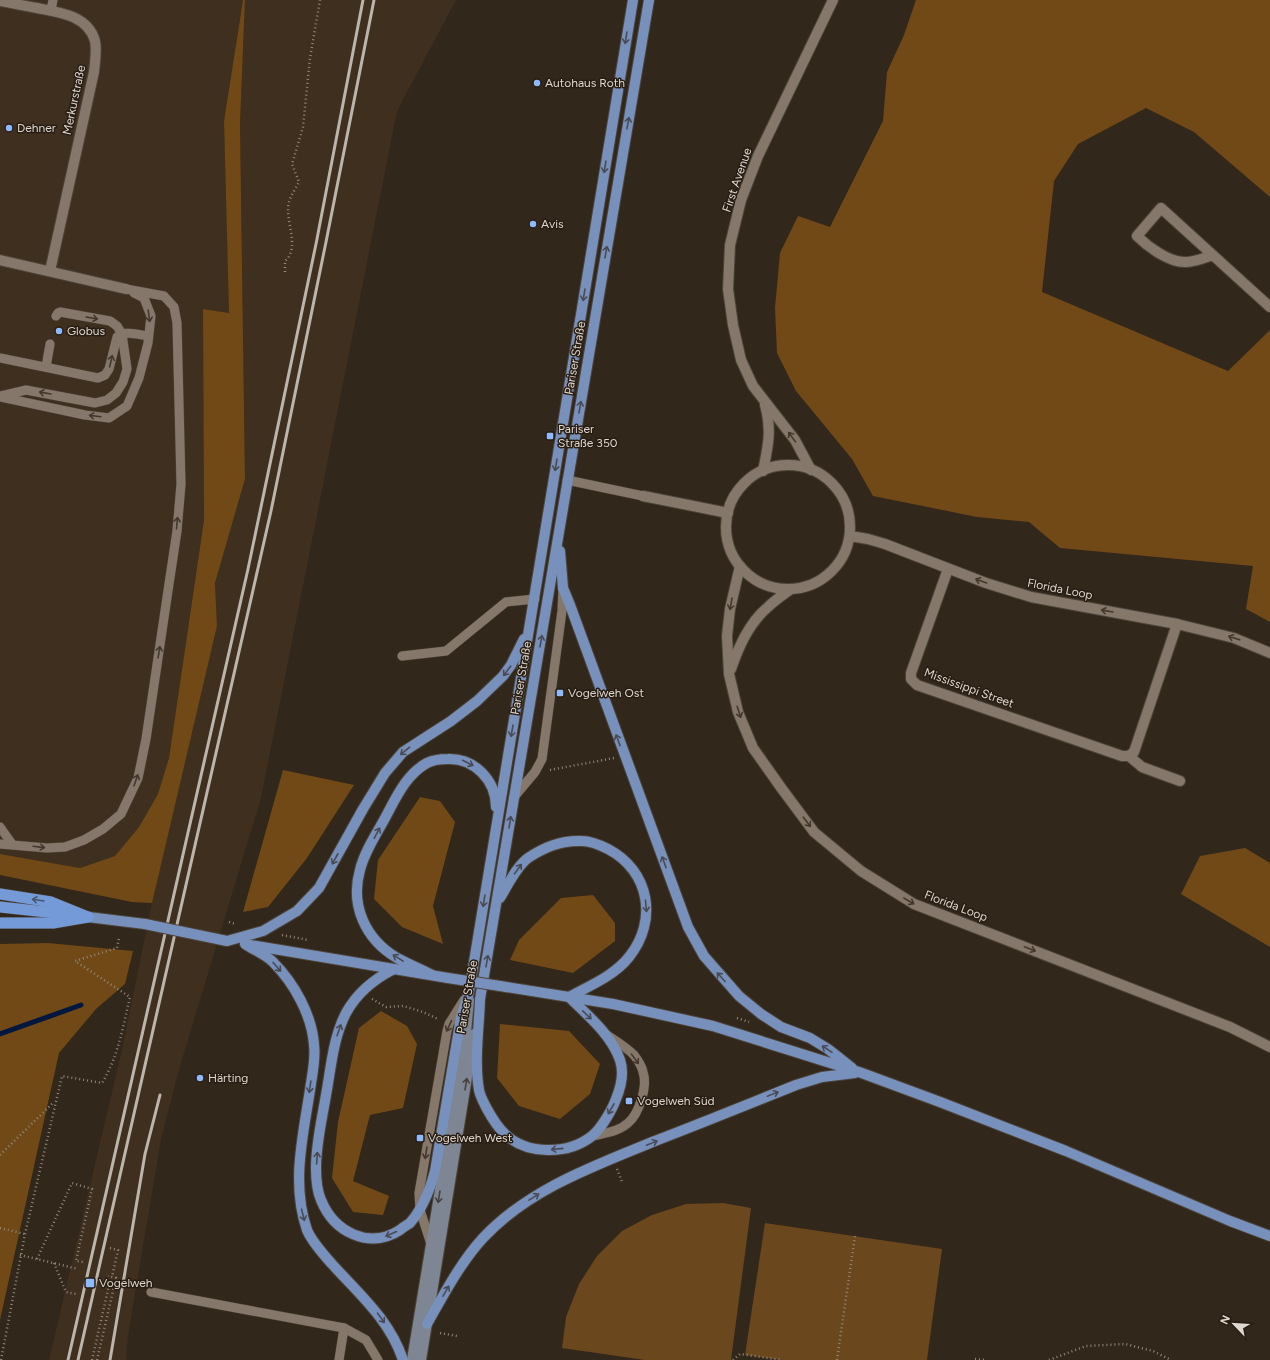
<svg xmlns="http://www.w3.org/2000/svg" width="1270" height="1360" font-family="Figtree,sans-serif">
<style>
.built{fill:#3f2f1e}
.green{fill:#6a471c}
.forest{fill:#704916}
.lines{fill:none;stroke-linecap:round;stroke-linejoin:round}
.stream{stroke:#011740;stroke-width:5}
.service-casing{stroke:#4d443a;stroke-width:10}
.minor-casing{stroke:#4d443a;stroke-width:12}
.secondary-casing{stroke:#4d443a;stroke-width:12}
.primary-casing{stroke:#4d443a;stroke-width:12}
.trunk-casing{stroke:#4d443a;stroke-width:12}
.path{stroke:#91887e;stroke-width:2.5;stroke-dasharray:1 3;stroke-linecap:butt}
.service{stroke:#85786a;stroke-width:9}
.minor{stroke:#85786a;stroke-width:10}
.secondary{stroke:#7e8593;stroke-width:10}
.primary{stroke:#7891bc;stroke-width:10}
.trunk{stroke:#749ad8;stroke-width:11}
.rail{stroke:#bcb5ac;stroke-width:3}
.primary-bridge-casing{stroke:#4d443a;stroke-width:12;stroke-linecap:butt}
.primary-bridge{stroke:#7891bc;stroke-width:10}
.oneway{stroke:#484b56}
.oneway2{stroke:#44382c}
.oneway3{stroke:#4a556b}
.oneway4{stroke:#46413f}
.poi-dot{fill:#8eb9fd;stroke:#281d12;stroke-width:1.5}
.labels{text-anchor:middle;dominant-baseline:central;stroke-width:3;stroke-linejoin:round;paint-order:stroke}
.poi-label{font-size:12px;fill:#dfd8d0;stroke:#281d12;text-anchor:start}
.street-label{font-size:12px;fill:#dfd8d0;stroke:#281d12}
</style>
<rect width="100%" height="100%" fill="#32271b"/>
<g class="built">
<polygon points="0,0 243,0 224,121 229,313 203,309 204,520 169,758 158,794 139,827 115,856 80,868 0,854"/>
<polygon points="245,0 456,0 397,111 261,798 180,1066 161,1139 128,1336 126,1360 49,1360 123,1045 156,882 217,626 215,583 245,479 240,123"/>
</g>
<g class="green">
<polygon points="723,1203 751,1208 731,1360 645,1360 562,1348 566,1317 579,1284 597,1256 622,1231 652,1215 686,1204"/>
<polygon points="765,1223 942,1249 927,1360 782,1360 745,1355"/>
</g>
<g class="forest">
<polygon points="243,0 245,0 240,123 245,479 215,583 217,626 152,903 132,902 0,875 0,854 80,868 115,856 139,827 158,794 169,758 204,520 203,309 229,313 224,121"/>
<polygon points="916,0 1270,0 1270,197 1194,132 1146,108 1078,144 1054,181 1042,292 1228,371 1270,330 1270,622 1246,609 1253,566 1060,548 1029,522 977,517 873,496 852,459 796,391 777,353 775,308 780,253 798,216 830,227 883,121 887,72 904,35"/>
<polygon points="283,770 354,785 307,858 268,907 243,912"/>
<polygon points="420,797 440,801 455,822 433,906 443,944 402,927 374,899 378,860"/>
<polygon points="1245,848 1270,863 1270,947 1181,894 1200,856"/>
<polygon points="593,895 615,923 615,941 573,973 510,960 519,940 561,898"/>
<polygon points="48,943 133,951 125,984 96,1009 59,1053 0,1320 0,944"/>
<polygon points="381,1011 407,1026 417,1044 403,1108 370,1115 353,1181 389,1196 383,1215 353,1212 332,1178 338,1122 359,1028"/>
<polygon points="500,1024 569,1031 600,1064 590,1094 560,1119 519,1106 497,1078"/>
</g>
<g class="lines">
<polyline class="stream" points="0,1034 81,1005"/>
<g class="service-casing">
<g id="service">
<polyline points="51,10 53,0"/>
<path d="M0,358L98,378L105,375L109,369L117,337C125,330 139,335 148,336"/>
<polyline points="46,367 50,344"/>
<polyline points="0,396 26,390 95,403 107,400 116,393 123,382 127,369 122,334 117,326 110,321 60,312 58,313 56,316"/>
<polyline points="0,397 85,415 109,418 127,406 139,378 148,343 151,316 144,298 134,293"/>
<polyline points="567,480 643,496"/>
<polyline points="402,656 446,651 506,602 535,599"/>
<polyline points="514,797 535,772 542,759 562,611 563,589"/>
<polyline points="0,827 12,844"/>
<polyline points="0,844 47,848 65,847 84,840 103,829 121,814 138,778 146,739 169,584 177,531 181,484 177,323 174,307 164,296 126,289"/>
<path d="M593,1136C605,1133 618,1132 628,1123C639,1114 648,1086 643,1072C642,1067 637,1059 634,1055C626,1047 616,1041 607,1035"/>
<polyline points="431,1244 420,1210 419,1193 447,1031 449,1024 464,1000"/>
<polyline points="151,1292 344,1328 366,1340 378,1360"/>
<polyline points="339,1360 344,1328"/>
</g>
</g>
<g class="minor-casing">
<g id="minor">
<path d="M0,1C12,3 24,6 37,8C58,12 88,15 95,41C97,50 95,62 94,72L50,271"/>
<path d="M1213,255C1204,258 1195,262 1186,262C1170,263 1148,247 1137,236L1161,208L1270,307"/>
<polyline points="0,260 126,289"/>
<circle cx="788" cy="527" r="62"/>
<polyline points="811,470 795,440 753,386 741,360 733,325 728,289 730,245 741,200 758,156 833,0"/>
<path d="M763,471C768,446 772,431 765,405"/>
<polyline points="643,496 728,513"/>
<polyline points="850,536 868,539 885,544 986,583 1031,597 1177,624 1234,638 1270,653"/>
<polyline points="740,566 730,609 727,636 729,674 738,712 753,748 782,789 814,832 861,871 914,904 1230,1027 1270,1047"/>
<polyline points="948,569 911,673 911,679 917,685 1122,756 1129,756 1134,752 1177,624"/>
<path d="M731,669C739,646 749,623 768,607C775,600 783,595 791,589"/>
<polyline points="1129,756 1142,767 1180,781"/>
</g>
</g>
<g class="secondary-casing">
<g id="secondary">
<polyline points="412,1360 466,1032 469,1000"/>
<polyline points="421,1360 474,1034"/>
</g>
</g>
<g class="primary-casing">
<g id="primary">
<polyline points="560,551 563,588 570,605 688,927 704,956 739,996 761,1014 781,1027 810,1038 828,1049 852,1068"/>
<path d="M500,898C508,885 516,867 528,858C544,847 563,840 582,841C591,841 600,845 608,849C650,871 658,921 629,957C614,976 589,986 569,997"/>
<polyline points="88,917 145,924"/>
<polyline points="227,941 263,931 297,911 319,888 363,809 385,773 403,752 451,721 477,701 503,676 511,665 524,639"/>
<path d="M245,944C254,950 266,955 273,962C294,983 312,1015 314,1045C316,1059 312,1075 310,1090C303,1136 291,1184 307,1230C312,1242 323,1254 332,1264C359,1294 390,1320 403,1360"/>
<polyline points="250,945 448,978"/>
<path d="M394,969C374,979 357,993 346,1013C333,1038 331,1068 326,1095C322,1119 316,1143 316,1168C316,1178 317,1191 321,1200C334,1232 369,1250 400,1230C403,1227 407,1225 410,1223C423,1208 430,1190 435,1171L461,1017L469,992L633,0"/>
<path d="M432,975C421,969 408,964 397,958C365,939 350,905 360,870C364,853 375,836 384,820C395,800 405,775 427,763C433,760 441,759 448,759C474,758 496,780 496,807"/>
<polyline points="500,986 613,1004 713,1026 859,1072 940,1102 1066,1151 1230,1221 1270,1236"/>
<path d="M569,997C587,1015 611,1034 620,1060C624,1072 621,1087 616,1099C612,1110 601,1129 592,1136C568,1155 527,1155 505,1134C497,1127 492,1118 487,1109C484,1103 480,1096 479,1090C474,1062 479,1028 480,999L649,0"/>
<path d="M427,1324C443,1296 460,1263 483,1238C529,1189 594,1166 655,1141C702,1123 749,1104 796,1085L822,1077L855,1073"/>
</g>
</g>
<g class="trunk-casing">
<g id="trunk">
<polyline points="0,894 51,902 88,917"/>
<polyline points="0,907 74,915"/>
<polyline points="0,923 53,923 88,917"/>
</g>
</g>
<g class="path">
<path d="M285,272V261C301,247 284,220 289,202C291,195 296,188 299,182L292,164L303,127L310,58L320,0"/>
<polyline points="550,770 614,758"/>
<polyline points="229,922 236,924"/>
<polyline points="282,935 308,940"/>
<polyline points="372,999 386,1007 403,1006 423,1012 438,1019"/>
<polyline points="737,1018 749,1022"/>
<polyline points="0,1155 54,1102"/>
<polyline points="617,1169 622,1182"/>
<polyline points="0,1228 25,1234"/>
<polyline points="110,1248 118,1250 112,1277"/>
<polyline points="20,1255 78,1269"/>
<polyline points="37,1259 72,1183 92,1189 76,1261 83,1262"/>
<polyline points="54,1263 66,1292 76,1294"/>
<polyline points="440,1333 457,1336"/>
<polyline points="975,1359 985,1360"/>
<path d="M1,1360L25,1234L62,1076L102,1083C118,1057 123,1027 130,997L75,961L117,948L119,938"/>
<polyline points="92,1360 110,1281 103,1280"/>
<polyline points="97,1360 116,1278 108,1276"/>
<polyline points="733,1360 740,1354 782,1360"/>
<polyline points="837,1360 855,1236"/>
<polyline points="1049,1360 1086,1346 1125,1344 1153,1351 1171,1360"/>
</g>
<use href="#service" class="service"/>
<use href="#minor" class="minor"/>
<use href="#secondary" class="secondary"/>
<use href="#primary" class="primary"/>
<use href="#trunk" class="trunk"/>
<g class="rail">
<polyline points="68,1360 248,569 316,244 363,0"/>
<polyline points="78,1360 271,511 326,242 374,0"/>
<polyline points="110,1360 145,1154 160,1095"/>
</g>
<g class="primary-bridge-casing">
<g id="primary-bridge">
<polyline points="145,924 227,941"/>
<polyline points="448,978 500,986"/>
</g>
</g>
<use href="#primary-bridge" class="primary-bridge"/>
</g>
<defs><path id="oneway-shaft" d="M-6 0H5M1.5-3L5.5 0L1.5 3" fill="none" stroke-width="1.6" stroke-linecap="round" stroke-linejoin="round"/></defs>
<g class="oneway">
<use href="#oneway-shaft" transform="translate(626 38) rotate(99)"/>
<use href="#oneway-shaft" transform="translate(628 123) rotate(-80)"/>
<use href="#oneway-shaft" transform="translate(605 167) rotate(99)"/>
<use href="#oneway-shaft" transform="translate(606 252) rotate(-80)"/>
<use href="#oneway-shaft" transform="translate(584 295) rotate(99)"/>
<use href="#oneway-shaft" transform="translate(580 407) rotate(-80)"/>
<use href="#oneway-shaft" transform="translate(556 465) rotate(99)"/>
<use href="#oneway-shaft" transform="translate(541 641) rotate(-80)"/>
<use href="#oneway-shaft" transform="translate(507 671) rotate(127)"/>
<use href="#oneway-shaft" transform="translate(512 731) rotate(100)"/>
<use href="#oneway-shaft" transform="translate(618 740) rotate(-110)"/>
<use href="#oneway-shaft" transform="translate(405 751) rotate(141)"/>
<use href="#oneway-shaft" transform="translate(468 763) rotate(27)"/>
<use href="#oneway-shaft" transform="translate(510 822) rotate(-81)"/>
<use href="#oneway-shaft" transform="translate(377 833) rotate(-62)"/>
<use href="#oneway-shaft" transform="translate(335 859) rotate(119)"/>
<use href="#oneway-shaft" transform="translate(664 862) rotate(-110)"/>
<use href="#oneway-shaft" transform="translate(518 869) rotate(-54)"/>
<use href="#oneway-shaft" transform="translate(484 901) rotate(99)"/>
<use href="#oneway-shaft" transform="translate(646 906) rotate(85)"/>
<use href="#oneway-shaft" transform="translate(398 958) rotate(-149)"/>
<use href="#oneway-shaft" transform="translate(487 961) rotate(-80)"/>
<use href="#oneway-shaft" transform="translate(277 967) rotate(49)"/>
<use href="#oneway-shaft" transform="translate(721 977) rotate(-132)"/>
<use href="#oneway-shaft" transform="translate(587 1015) rotate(44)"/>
<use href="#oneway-shaft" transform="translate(339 1030) rotate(-71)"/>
<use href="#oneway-shaft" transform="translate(827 1049) rotate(-146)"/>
<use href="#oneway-shaft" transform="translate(310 1087) rotate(98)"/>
<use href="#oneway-shaft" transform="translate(773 1094) rotate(-22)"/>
<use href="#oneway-shaft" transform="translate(611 1109) rotate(120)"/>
<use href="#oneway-shaft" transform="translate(652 1143) rotate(-22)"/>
<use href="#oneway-shaft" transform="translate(557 1149) rotate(174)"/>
<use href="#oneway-shaft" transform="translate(317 1158) rotate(-86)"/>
<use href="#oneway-shaft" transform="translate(534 1197) rotate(-32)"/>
<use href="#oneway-shaft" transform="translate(303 1215) rotate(76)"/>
<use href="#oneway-shaft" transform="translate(391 1234) rotate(156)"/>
<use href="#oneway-shaft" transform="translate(446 1291) rotate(-60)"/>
<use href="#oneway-shaft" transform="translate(381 1318) rotate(54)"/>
</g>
<g class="oneway2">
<use href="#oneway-shaft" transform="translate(149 316) rotate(82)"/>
<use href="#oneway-shaft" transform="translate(92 318) rotate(10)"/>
<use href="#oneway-shaft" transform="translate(111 361) rotate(-77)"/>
<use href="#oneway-shaft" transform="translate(45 393) rotate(-170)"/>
<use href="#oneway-shaft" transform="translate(95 416) rotate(-173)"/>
<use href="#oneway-shaft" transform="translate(792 437) rotate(-126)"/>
<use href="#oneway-shaft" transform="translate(177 523) rotate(-85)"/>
<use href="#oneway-shaft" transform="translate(981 581) rotate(-160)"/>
<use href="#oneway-shaft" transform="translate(731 604) rotate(100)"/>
<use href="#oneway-shaft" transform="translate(1107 611) rotate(-170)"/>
<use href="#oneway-shaft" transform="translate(1234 638) rotate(-162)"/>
<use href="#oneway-shaft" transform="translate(159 652) rotate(-81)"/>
<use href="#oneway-shaft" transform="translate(739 712) rotate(72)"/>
<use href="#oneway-shaft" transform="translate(136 780) rotate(-71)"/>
<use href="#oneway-shaft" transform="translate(807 822) rotate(53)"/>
<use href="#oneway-shaft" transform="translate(39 847) rotate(7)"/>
<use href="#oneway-shaft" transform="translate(909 901) rotate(30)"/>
<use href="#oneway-shaft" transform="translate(1030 949) rotate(21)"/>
<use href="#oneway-shaft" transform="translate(449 1026) rotate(115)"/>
<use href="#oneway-shaft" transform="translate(635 1059) rotate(54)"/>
<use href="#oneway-shaft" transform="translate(426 1153) rotate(99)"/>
</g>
<use class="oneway3" href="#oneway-shaft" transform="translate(38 900) rotate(-171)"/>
<g class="oneway4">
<use href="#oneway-shaft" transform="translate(466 1084) rotate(-81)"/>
<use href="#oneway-shaft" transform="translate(439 1197) rotate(99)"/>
</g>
<g class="poi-dot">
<circle cx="537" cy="83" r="4"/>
<circle cx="9" cy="128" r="4"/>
<circle cx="533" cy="224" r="4"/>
<circle cx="59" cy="331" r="4"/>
<rect x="546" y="432" width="8" height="8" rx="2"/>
<rect x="556" y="689" width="8" height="8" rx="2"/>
<circle cx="200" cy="1078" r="4"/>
<rect x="625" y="1097" width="8" height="8" rx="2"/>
<rect x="416" y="1134" width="8" height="8" rx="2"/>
<rect x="85" y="1278" width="10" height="10" rx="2"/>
</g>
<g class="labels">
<g class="poi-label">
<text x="545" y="83">Autohaus Roth</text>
<text x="17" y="128">Dehner</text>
<text x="541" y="224">Avis</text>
<text x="67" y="331">Globus</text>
<text x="558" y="429">Pariser<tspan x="558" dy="14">Straße 350</tspan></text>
<text x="568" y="693">Vogelweh Ost</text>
<text x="208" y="1078">Härting</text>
<text x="637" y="1101">Vogelweh Süd</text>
<text x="428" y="1138">Vogelweh West</text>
<text x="99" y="1283">Vogelweh</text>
</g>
<g class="street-label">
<text transform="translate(74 100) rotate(-78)">Merkurstraße</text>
<text transform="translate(737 180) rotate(-71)">First Avenue</text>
<text transform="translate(575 358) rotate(-80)">Pariser Straße</text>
<text transform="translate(1060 589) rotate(11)">Florida Loop</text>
<text transform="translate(521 678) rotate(-80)">Pariser Straße</text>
<text transform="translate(969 688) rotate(20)">Mississippi Street</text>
<text transform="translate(956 906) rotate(21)">Florida Loop</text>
<text transform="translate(467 997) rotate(-80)">Pariser Straße</text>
</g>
</g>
<g transform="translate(1234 1324) rotate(295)" stroke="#281d12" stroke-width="3" paint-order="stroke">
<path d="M0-3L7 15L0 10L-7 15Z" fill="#dfd8d0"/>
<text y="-6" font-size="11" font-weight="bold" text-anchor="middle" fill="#dfd8d0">N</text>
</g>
</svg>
